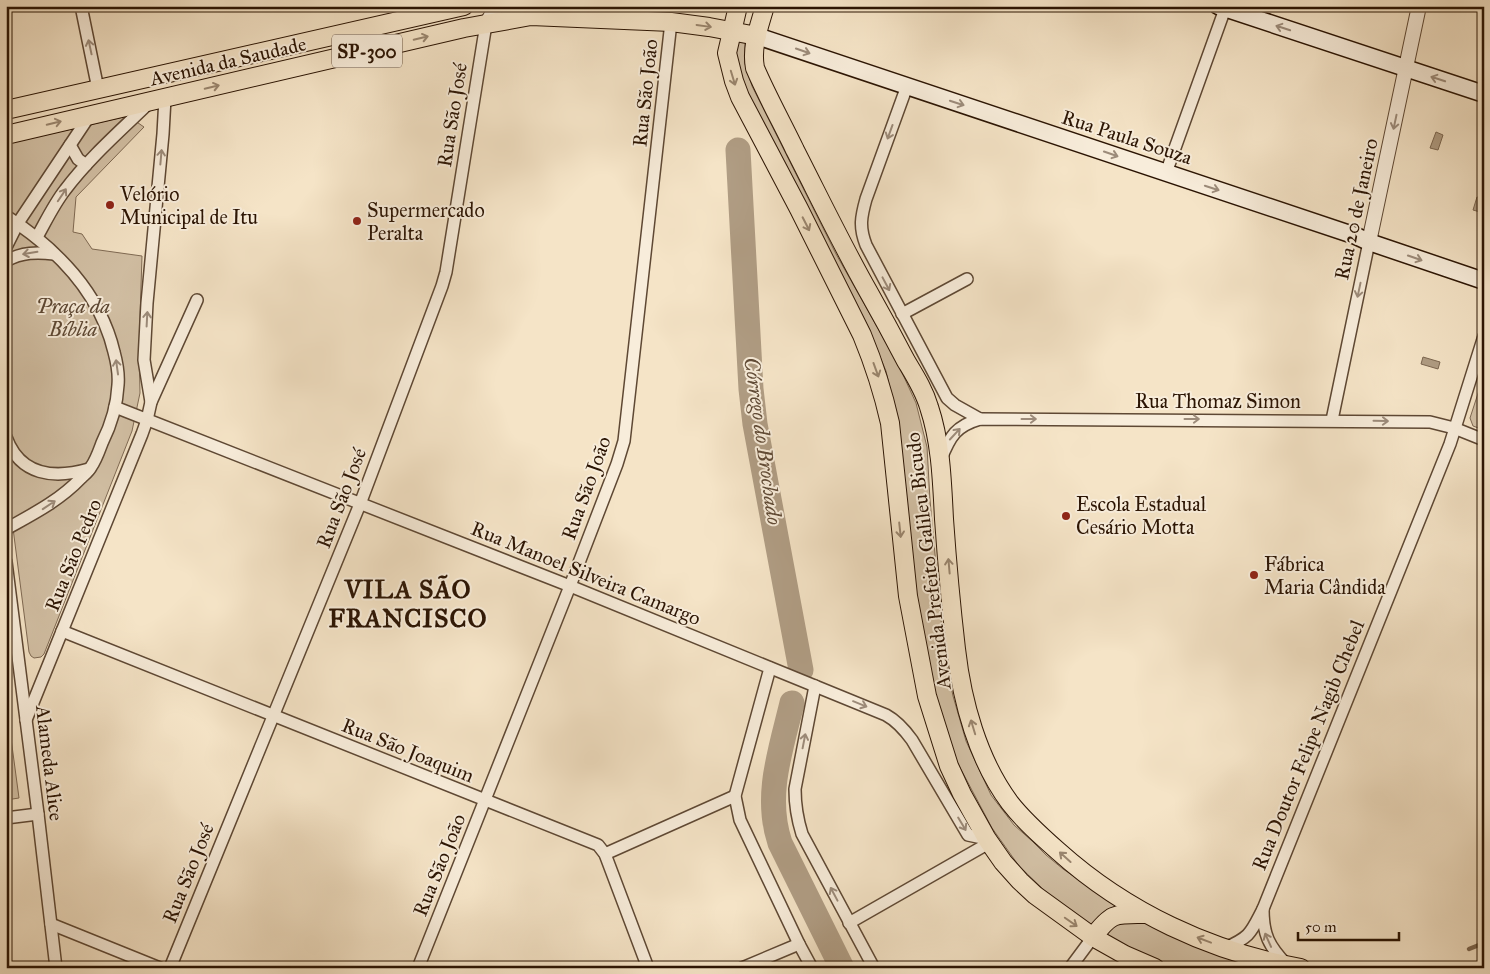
<svg xmlns="http://www.w3.org/2000/svg" width="1490" height="974" font-family="'IM FELL Great Primer',serif">
<style>
.green{fill:#d3c1a6;stroke:#7f6a54}
.water{fill:#b09d84;stroke:#7b6650}
.lines{fill:none;stroke-linecap:round;stroke-linejoin:round}
.stream{stroke:#7b6650;stroke-width:4.5}
.river{stroke:#b09d84;stroke-width:25}
.minor-casing{stroke:#5e4834;stroke-width:14}
.tertiary-casing{stroke:#5e4834;stroke-width:16}
.secondary-casing{stroke:#2b1403;stroke-width:19}
.primary-casing{stroke:#2b1403;stroke-width:20}
.minor{stroke:#f8eddb;stroke-width:11}
.tertiary{stroke:#f8eddb;stroke-width:14}
.secondary{stroke:#f8eddb;stroke-width:16}
.primary{stroke:#f5e4c7;stroke-width:18}
.oneway{stroke:#9a866f}
.oneway2{stroke:#9c8b7a}
.poi-dot{fill:#8f2418;stroke:#f8eddb;stroke-width:2}
.labels{text-anchor:middle;dominant-baseline:central;stroke-width:4;stroke-linejoin:round;paint-order:stroke}
.shield{fill:#f8eddb;stroke:#685544;stroke-width:1}
.shield-label{font-size:19px;font-weight:bold;fill:#2b1403}
.street-label{font-size:20px;fill:#2b1403;stroke:#f8eddb}
.poi-label{font-size:20px;fill:#2b1403;stroke:#f8eddb;text-anchor:start}
.park-label{font-size:20px;font-style:italic;fill:#5d4834;stroke:#f8eddb}
.water-label{font-size:21px;font-style:italic;fill:#604b37;stroke:#f8eddb}
.district-label{font-size:25px;font-weight:bold;letter-spacing:1px;fill:#2b1403;stroke:#f8eddb}
</style>
<rect width="100%" height="100%" fill="#f5e4c7"/>
<filter id="stains"><feTurbulence type="fractalNoise" baseFrequency=".004" numOctaves="4"/><feColorMatrix values="0 0 0 0 .2 0 0 0 0 .09 0 0 0 0 .02 0 0 0 .5 -.17"/></filter>
<radialGradient id="worn" r=".72"><stop offset=".6" stop-color="#630" stop-opacity="0"/><stop offset="1" stop-color="#630" stop-opacity=".3"/></radialGradient>
<g class="green">
<polygon points="738,37 745,40 745,64 752,86 836,254 898,364 916,403 927,447 930,500 944,652 953,696 966,741 991,795 1014,825 1032,841 1046,855 1063,869 1131,915 1166,933 1268,968 1169,968 1113,941 1046,892 1019,866 992,828 956,760 932,688 912,565 898,424 886,371 865,321 745,90 734,49"/>
<polygon points="128,116 144,127 76,197 73,232 82,234 92,249 142,256 139,348 140,393 132,431 44,654 41,657 34,658 31,656 29,652 6,474 6,144"/>
<polygon points="1484,375 1484,430 1473,426 1470,418"/>
<polygon points="6,701 19,798 6,800"/>
</g>
<g class="water">
<polygon points="1436,132 1443,135 1438,150 1430,148"/>
<polygon points="1477,197 1483,198 1480,212 1473,210"/>
<polygon points="1423,357 1440,362 1438,369 1421,364"/>
</g>
<g class="lines">
<polyline class="stream" points="1469,949 1484,943"/>
<g class="river">
<polyline points="738,150 751,389 755,424 801,670"/>
<path d="M792,703C781,749 764,796 780,843L842,968"/>
</g>
<g class="minor-casing">
<g id="minor">
<polyline points="81,6 98,89"/>
<path d="M907,86L866,199C861,217 859,227 866,245L947,398L955,405L980,419"/>
<polyline points="70,145 78,159 86,165"/>
<polyline points="1166,173 1226,6"/>
<path d="M6,216C56,248 100,293 114,352C117,363 119,374 118,385C117,406 111,425 102,443C99,451 96,460 91,467C89,471 84,475 81,478C59,501 33,514 6,529"/>
<path d="M37,237C46,221 54,204 65,190C89,158 120,131 149,103"/>
<polyline points="6,247 18,223 90,115"/>
<path d="M6,261C22,252 37,252 54,254"/>
<polyline points="902,314 967,279"/>
<polyline points="151,402 144,360 147,303 163,134 165,98"/>
<path d="M115,407L570,586L886,715C897,721 904,729 912,740L968,835L987,839"/>
<polyline points="1332,420 1369,242"/>
<path d="M6,437C20,476 54,479 89,469"/>
<path d="M941,459C950,436 956,426 980,419L1430,422L1454,428L1484,440"/>
<polyline points="6,562 38,814 56,968"/>
<polyline points="62,631 598,845 605,854 648,968"/>
<polyline points="770,668 735,796 740,820 799,944 812,968"/>
<path d="M815,686L795,789C795,805 797,818 802,834L874,968"/>
<polyline points="26,720 142,434 147,420 151,402 197,300"/>
<polyline points="6,818 38,814"/>
<polyline points="605,854 735,796"/>
<path d="M1263,909C1263,935 1269,946 1286,964"/>
<polyline points="849,923 989,843"/>
<polyline points="51,924 160,968"/>
<path d="M1225,948C1251,937 1251,932 1263,909L1450,444L1484,336"/>
<polyline points="170,968 360,504 442,286 446,272 486,24"/>
<polyline points="418,968 570,586 617,464 624,441 671,22"/>
<polyline points="742,968 799,944"/>
<polyline points="1070,968 1093,937"/>
</g>
</g>
<g class="tertiary-casing">
<g id="tertiary">
<polyline points="486,24 497,6"/>
<polyline points="1369,242 1419,6"/>
</g>
</g>
<g class="secondary-casing">
<g id="secondary">
<polyline points="1218,6 1484,94"/>
<polyline points="757,36 1356,236 1369,242 1484,281"/>
</g>
</g>
<g class="primary-casing">
<g id="primary">
<path d="M738,6L727,53L734,81L740,97L799,209L862,335C874,364 883,392 890,423L908,596L927,696L949,766L962,794L987,839L1003,862L1020,881L1035,895L1093,937L1125,955L1155,968"/>
<path d="M765,6C759,27 751,47 755,68C767,96 782,123 795,150C819,197 842,245 868,291C881,314 894,338 906,361C915,376 924,390 929,407C941,443 942,481 944,519C947,562 951,606 956,649C962,702 978,760 1010,803C1024,821 1041,836 1058,851C1126,912 1211,952 1301,968"/>
<polyline points="6,110 464,6"/>
<polyline points="6,135 464,28 531,16 671,22 709,27 757,36"/>
<path d="M1093,937C1112,912 1115,914 1145,914"/>
</g>
</g>
<use href="#minor" class="minor"/>
<use href="#tertiary" class="tertiary"/>
<use href="#secondary" class="secondary"/>
<use href="#primary" class="primary"/>
</g>
<defs><path id="oneway-shaft" d="M-6 0H5M1.5-3L5.5 0L1.5 3" fill="none" stroke-width="1.6" stroke-linecap="round" stroke-linejoin="round" transform="scale(1.25)"/></defs>
<g class="oneway">
<use href="#oneway-shaft" transform="translate(704 26) rotate(8)"/>
<use href="#oneway-shaft" transform="translate(421 38) rotate(-13)"/>
<use href="#oneway-shaft" transform="translate(733 78) rotate(73)"/>
<use href="#oneway-shaft" transform="translate(212 87) rotate(-13)"/>
<use href="#oneway-shaft" transform="translate(54 123) rotate(-14)"/>
<use href="#oneway-shaft" transform="translate(806 224) rotate(63)"/>
<use href="#oneway-shaft" transform="translate(876 370) rotate(70)"/>
<use href="#oneway-shaft" transform="translate(900 530) rotate(84)"/>
<use href="#oneway-shaft" transform="translate(949 566) rotate(-95)"/>
<use href="#oneway-shaft" transform="translate(973 727) rotate(-107)"/>
<use href="#oneway-shaft" transform="translate(1065 857) rotate(-138)"/>
<use href="#oneway-shaft" transform="translate(1071 922) rotate(35)"/>
<use href="#oneway-shaft" transform="translate(1204 940) rotate(-159)"/>
</g>
<g class="oneway2">
<use href="#oneway-shaft" transform="translate(1283 28) rotate(-162)"/>
<use href="#oneway-shaft" transform="translate(90 47) rotate(-102)"/>
<use href="#oneway-shaft" transform="translate(803 51) rotate(19)"/>
<use href="#oneway-shaft" transform="translate(1438 79) rotate(-162)"/>
<use href="#oneway-shaft" transform="translate(957 103) rotate(18)"/>
<use href="#oneway-shaft" transform="translate(1395 122) rotate(102)"/>
<use href="#oneway-shaft" transform="translate(890 132) rotate(110)"/>
<use href="#oneway-shaft" transform="translate(1111 154) rotate(19)"/>
<use href="#oneway-shaft" transform="translate(161 157) rotate(-85)"/>
<use href="#oneway-shaft" transform="translate(1212 188) rotate(18)"/>
<use href="#oneway-shaft" transform="translate(62 195) rotate(-56)"/>
<use href="#oneway-shaft" transform="translate(30 253) rotate(171)"/>
<use href="#oneway-shaft" transform="translate(1415 258) rotate(19)"/>
<use href="#oneway-shaft" transform="translate(886 284) rotate(62)"/>
<use href="#oneway-shaft" transform="translate(1359 290) rotate(102)"/>
<use href="#oneway-shaft" transform="translate(147 319) rotate(-87)"/>
<use href="#oneway-shaft" transform="translate(117 367) rotate(-98)"/>
<use href="#oneway-shaft" transform="translate(1029 419)"/>
<use href="#oneway-shaft" transform="translate(1192 419)"/>
<use href="#oneway-shaft" transform="translate(1381 421) rotate(1)"/>
<use href="#oneway-shaft" transform="translate(955 434) rotate(-47)"/>
<use href="#oneway-shaft" transform="translate(49 505) rotate(-34)"/>
<use href="#oneway-shaft" transform="translate(860 704) rotate(22)"/>
<use href="#oneway-shaft" transform="translate(804 741) rotate(-79)"/>
<use href="#oneway-shaft" transform="translate(962 824) rotate(59)"/>
<use href="#oneway-shaft" transform="translate(834 894) rotate(-118)"/>
<use href="#oneway-shaft" transform="translate(1268 940) rotate(-114)"/>
</g>
<g class="poi-dot">
<circle cx="110" cy="205" r="5"/>
<circle cx="357" cy="221" r="5"/>
<circle cx="1066" cy="516" r="5"/>
<circle cx="1254" cy="575" r="5"/>
</g>
<g class="labels">
<rect class="shield" x="332" y="34.5" width="70" height="33" rx="4"/>
<g class="shield-label">
<text x="367" y="51">SP-300</text>
</g>
<g class="street-label">
<text transform="translate(228 61) rotate(-13)">Avenida da Saudade</text>
<text transform="translate(645 93) rotate(-84)">Rua São João</text>
<text transform="translate(452 115) rotate(-81)">Rua São José</text>
<text transform="translate(1127 137) rotate(18)">Rua Paula Souza</text>
<text transform="translate(1356 209) rotate(-78)">Rua 20 de Janeiro</text>
<text x="1218" y="401">Rua Thomaz Simon</text>
<text transform="translate(586 488) rotate(-70)">Rua São João</text>
<text transform="translate(341 498) rotate(-69)">Rua São José</text>
<text transform="translate(73 555) rotate(-68)">Rua São Pedro</text>
<text transform="translate(928 561) rotate(-97)">Avenida Prefeito Galileu Bicudo</text>
<text transform="translate(586 573) rotate(22)">Rua Manoel Silveira Camargo</text>
<text transform="translate(1308 745) rotate(-68)">Rua Doutor Felipe Nagib Chebel</text>
<text transform="translate(408 750) rotate(22)">Rua São Joaquim</text>
<text transform="translate(50 763) rotate(83)">Alameda Alice</text>
<text transform="translate(439 865) rotate(-68)">Rua São João</text>
<text transform="translate(188 873) rotate(-68)">Rua São José</text>
</g>
<g class="poi-label">
<text x="120" y="194">Velório<tspan x="120" dy="23">Municipal de Itu</tspan></text>
<text x="367" y="210">Supermercado<tspan x="367" dy="23">Peralta</tspan></text>
<text x="1076" y="504">Escola Estadual<tspan x="1076" dy="23">Cesário Motta</tspan></text>
<text x="1264" y="564">Fábrica<tspan x="1264" dy="23">Maria Cândida</tspan></text>
</g>
<g class="park-label">
<text x="73" y="306">Praça da<tspan x="73" dy="23">Bíblia</tspan></text>
</g>
<g class="water-label">
<text transform="translate(763 441) rotate(82)">Córrego do Brochado</text>
</g>
<g class="district-label">
<text x="408" y="589">VILA SÃO<tspan x="408" dy="29">FRANCISCO</tspan></text>
</g>
</g>
<rect width="1490" height="974" fill="none" stroke="#f5e4c7" stroke-width="25"/>
<rect x="8" y="8" width="1475" height="959" fill="none" stroke="#2b1403" stroke-width="2.5"/>
<rect x="12" y="12" width="1465" height="949" fill="none" stroke="#2b1403"/>
<path d="M1298 932v8h101v-8" fill="none" stroke="#2b1403" stroke-width="2.5"/>
<text x="1305" y="932" font-size="15" fill="#2b1403" stroke="#f8eddb" stroke-width="4" paint-order="stroke">50 m</text>
<rect width="100%" height="100%" filter="url(#stains)"/>
<rect width="100%" height="100%" fill="url(#worn)"/>
</svg>
